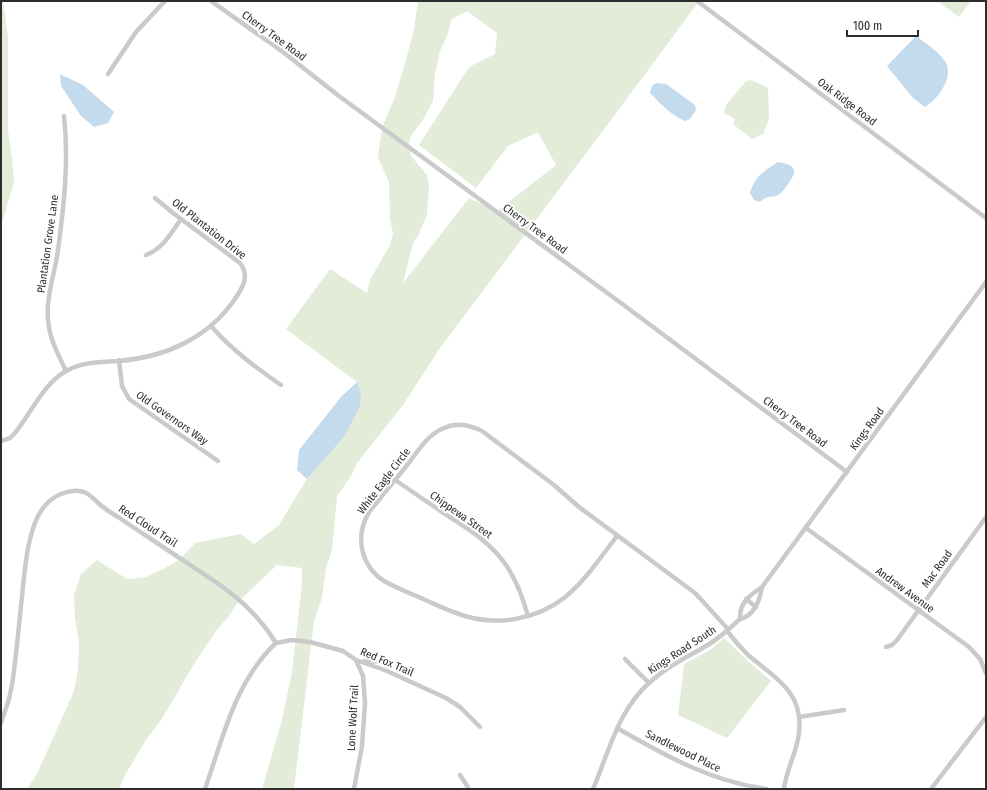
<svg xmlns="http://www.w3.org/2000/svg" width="987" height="790" font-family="'Fira Sans Condensed',sans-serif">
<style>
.green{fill:#e2ecd9;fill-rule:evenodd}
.water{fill:#c4daed}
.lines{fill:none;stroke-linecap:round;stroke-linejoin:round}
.minor{stroke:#cacaca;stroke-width:4.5}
.labels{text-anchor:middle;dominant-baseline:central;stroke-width:4;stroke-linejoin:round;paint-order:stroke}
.street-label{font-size:11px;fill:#2d2d2d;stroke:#fff}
</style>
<rect width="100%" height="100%" fill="#fff"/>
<g class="green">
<polygon points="1,1 3,1 8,38 8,131 12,159 14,182 1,226"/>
<path d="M418,1H693L697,4L611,120L440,348L403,405L357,463L351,476L337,496L332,550L326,568L322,598L314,621L294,789H262L282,720L292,672L302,584V568L277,565L238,602L229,616L216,631L196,661L161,720L146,740L125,775L119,789H27L37,774L74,691L78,670L79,643L75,618L74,595L81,574L97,560L127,579L146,577L165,568L179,560L195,543L241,534L254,544L279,525L307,479L344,437L361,395L357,382L286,329L330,269L367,293L370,280L390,245L393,234L390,219L389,182L379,160L378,154L383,125L395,97L409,49L414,29ZM467,11L497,33L495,54L469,67L419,145L476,188L508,146L538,132L556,165L497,211L469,198L403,283L413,243L419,234L427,215L429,187L427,175L411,156L409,143L411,136L424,118L433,101L435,74L440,51L447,36L452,19Z"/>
<polygon points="937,1 971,1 959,17"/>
<polygon points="751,80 768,88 769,119 763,134 752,139 733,124 735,119 724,113 726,105 746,81"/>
<polygon points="724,638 749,662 771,681 727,738 678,715 684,664 710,650"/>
</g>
<g class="water">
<path d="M916,36C924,42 942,54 946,63C954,78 937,100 925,107L913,98L887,66Z"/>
<polygon points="60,74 83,85 114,112 108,123 94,127 81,116 61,86"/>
<path d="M657,83L666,84L695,105L696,110L690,119L685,121C672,116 660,103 650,93C651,88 652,84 657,83Z"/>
<path d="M778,162C795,165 799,169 788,184C786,187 783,191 780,194C773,199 768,194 760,202L754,200L750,193C755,176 764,171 778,162Z"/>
<polygon points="357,382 361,395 360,406 344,437 307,479 297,470 299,450 341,397"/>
</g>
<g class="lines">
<g class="minor">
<polyline points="211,1 283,52 339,96 625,306 847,472"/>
<polyline points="697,1 986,218"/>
<polyline points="108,74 136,32 165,1"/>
<path d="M64,116C69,161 64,205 58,250C55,273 46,296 48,319C49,338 58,354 66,371"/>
<path d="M146,255C163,249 171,233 181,219"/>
<path d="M211,326C232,350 255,367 281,385"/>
<polyline points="119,360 122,386 129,399 218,461"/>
<path d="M1,441L10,438L14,434C31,414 42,385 66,371C82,362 100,362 119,361C166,357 208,338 235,299C243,287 250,276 240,263L173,213L155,198"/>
<path d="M395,480C413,492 430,504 448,516C470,530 491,543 506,565C517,581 523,598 528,616"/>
<polyline points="806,528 969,647 980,659 986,673"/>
<path d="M617,536C601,557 585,581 564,598C537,619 498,626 465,616C451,612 437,605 423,599C410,593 396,588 384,581C360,565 355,536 369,512C382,496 395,480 408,464C418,451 428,434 444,428C457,422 469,425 482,431L554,485L579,507L695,593L728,629"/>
<polyline points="746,599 756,607"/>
<path d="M740,619C754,616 760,600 762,587"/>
<path d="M727,631C734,640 741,648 749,656C776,678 804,693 799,733C797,752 786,770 784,789"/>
<polyline points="276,643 292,640 310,642 343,651 356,660 387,671 446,698 460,707 480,727"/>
<polyline points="886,647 892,645 897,640 986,517"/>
<polyline points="625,659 649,683"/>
<polyline points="364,661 392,662"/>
<polyline points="799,717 844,710"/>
<path d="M1,723L9,699L12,685C16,659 18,633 21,606C24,580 26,528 44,507C53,495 70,488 84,492C92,495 97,503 103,507C108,511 113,514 118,517C140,532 162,546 184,561C221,585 252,604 276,643"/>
<path d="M617,728C664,755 712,782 767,789"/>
<polyline points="460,775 469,789"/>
<path d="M205,789C223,738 235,681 276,643"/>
<polyline points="354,789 362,746 365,703 363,676 356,660"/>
<path d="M593,789C609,752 618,710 650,682C666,668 683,659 701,649C716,641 728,630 740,619C739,603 750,595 762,587L986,282"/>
<polyline points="931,789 986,717"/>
</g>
</g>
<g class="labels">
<g class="street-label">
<text transform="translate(274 36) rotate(36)">Cherry Tree Road</text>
<text transform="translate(847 102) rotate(37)">Oak Ridge Road</text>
<text transform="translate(209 229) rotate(38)">Old Plantation Drive</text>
<text transform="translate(535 229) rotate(36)">Cherry Tree Road</text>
<text transform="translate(48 244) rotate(-82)">Plantation Grove Lane</text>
<text transform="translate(172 418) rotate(35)">Old Governors Way</text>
<text transform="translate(795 422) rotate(37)">Cherry Tree Road</text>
<text transform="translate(867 429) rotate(-54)">Kings Road</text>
<text transform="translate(384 481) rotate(-53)">White Eagle Circle</text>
<text transform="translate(461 515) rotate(35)">Chippewa Street</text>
<text transform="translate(148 526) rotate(33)">Red Cloud Trail</text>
<text transform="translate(937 569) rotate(-54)">Mac Road</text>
<text transform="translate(905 590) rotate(36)">Andrew Avenue</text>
<text transform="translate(682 650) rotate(-33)">Kings Road South</text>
<text transform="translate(387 662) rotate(23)">Red Fox Trail</text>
<text transform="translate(353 718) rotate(-87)">Lone Wolf Trail</text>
<text transform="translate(683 751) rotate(26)">Sandlewood Place</text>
</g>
</g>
<rect width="987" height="790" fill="none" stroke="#2d2d2d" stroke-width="4"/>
<path d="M847 30v6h71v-6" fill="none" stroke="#2d2d2d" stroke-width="2"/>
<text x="853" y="30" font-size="12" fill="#2d2d2d" stroke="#ffffff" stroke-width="3" paint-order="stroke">100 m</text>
</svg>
